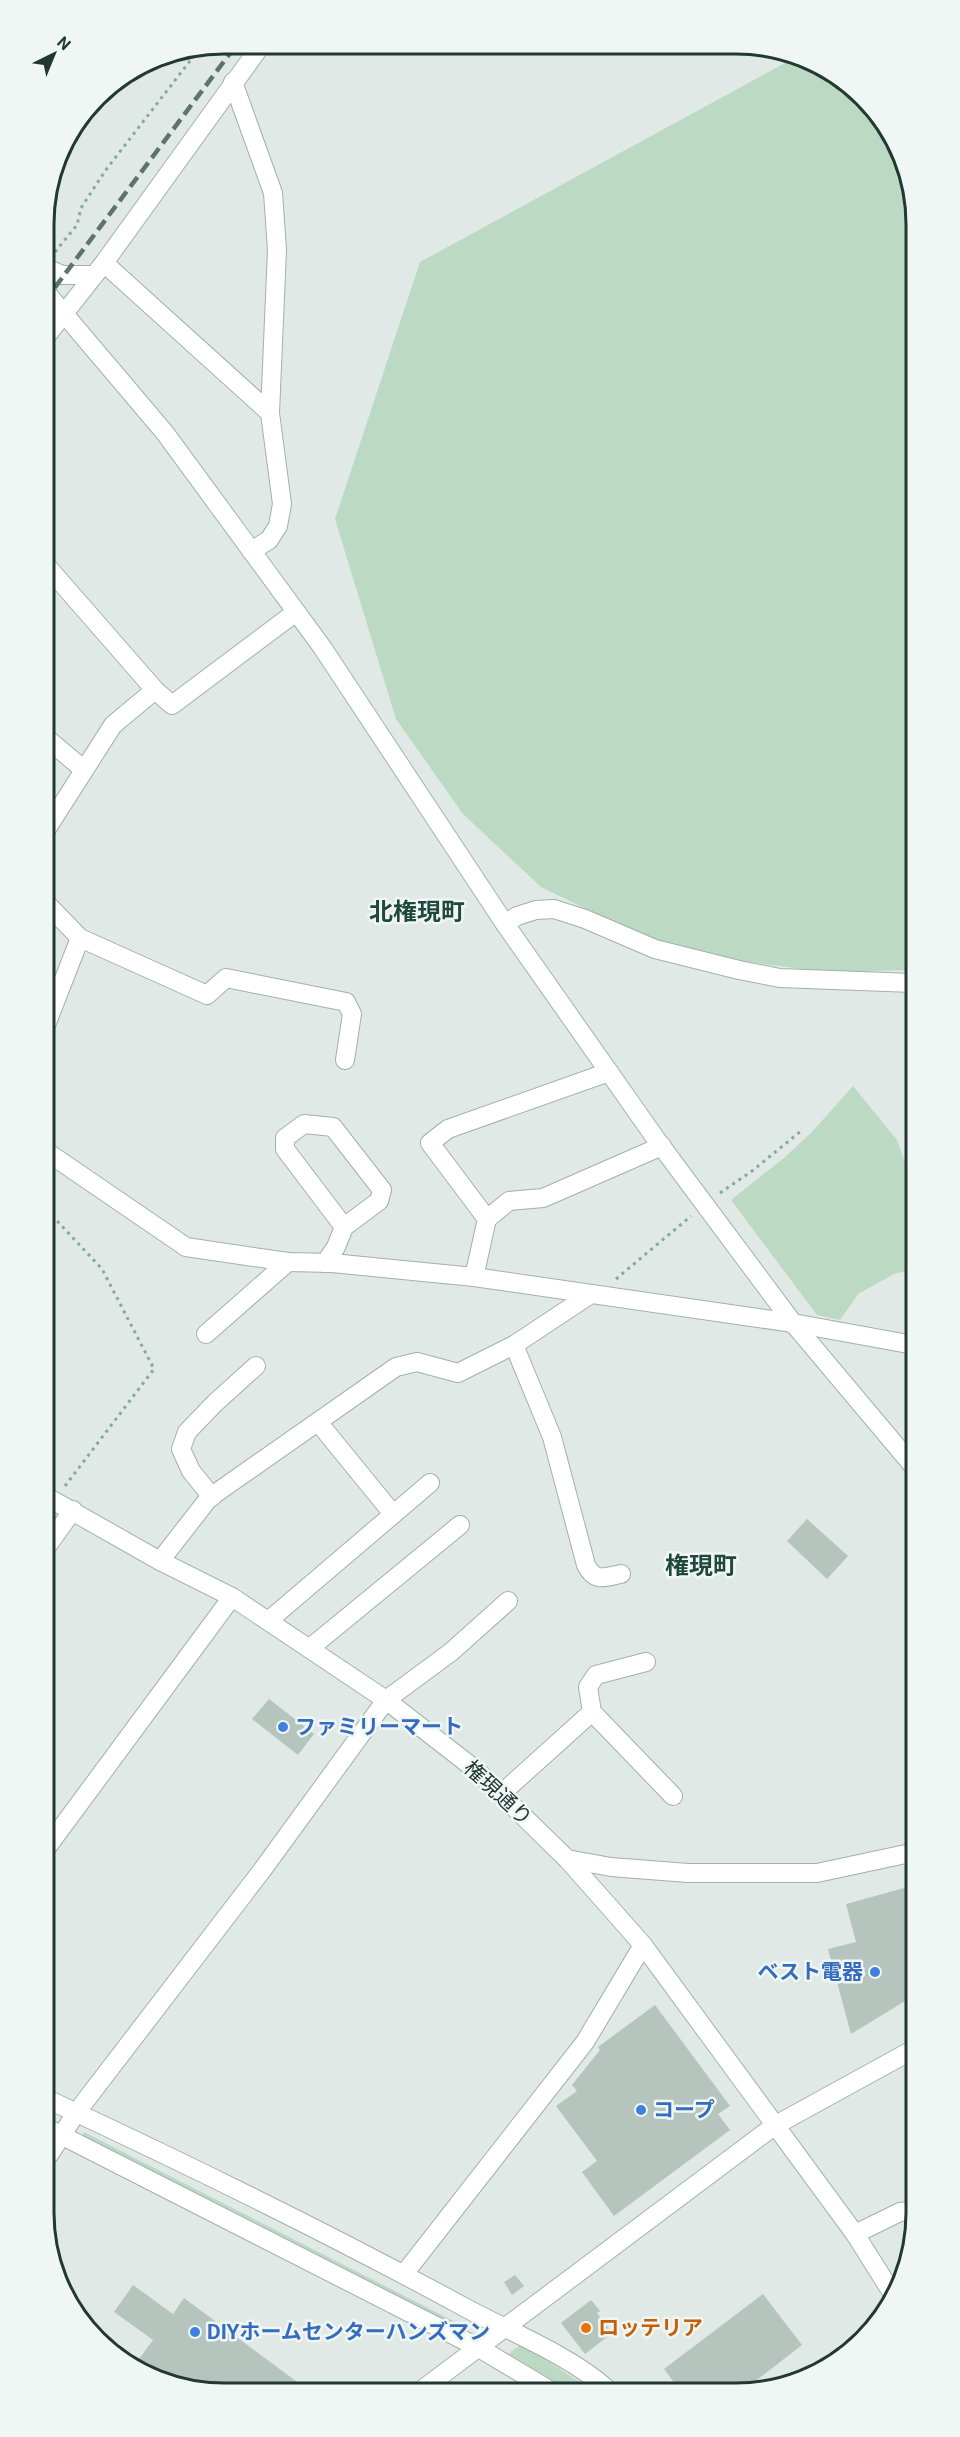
<svg xmlns="http://www.w3.org/2000/svg" width="960" height="2437" font-family="Roboto,'Noto Sans JP',sans-serif">
<style>
.green{fill:#bbd9c3}
.building{fill:#b6c4be}
.lines{fill:none;stroke-linecap:round;stroke-linejoin:round}
.street-casing{stroke:#a3b0ac;stroke-width:20}
.secondary-casing{stroke:#a0b4ad;stroke-width:20}
.path{stroke:#83aa9f;stroke-width:3;stroke-dasharray:3 4.5;stroke-linecap:butt}
.street{stroke:#fff;stroke-width:18}
.secondary{stroke:#fff;stroke-width:18}
.rail{stroke:#5d746e;stroke-width:4.5;stroke-dasharray:12 6;stroke-linecap:butt}
.shop-dot{fill:#3f7fe0;stroke:#f0f6f3;stroke-width:2}
.food-dot{fill:#e8710a;stroke:#f0f6f3;stroke-width:2}
.labels{text-anchor:middle;dominant-baseline:central;stroke-width:5;stroke-linejoin:round;paint-order:stroke}
.shop-label{font-size:21px;font-weight:bold;fill:#366cbe;stroke:#f0f6f3;text-anchor:start}
.street-label{font-size:21px;fill:#223833;stroke:#f0f6f3}
.food-label{font-size:21px;font-weight:bold;fill:#c56008;stroke:#f0f6f3;text-anchor:start}
.quarter-label{font-size:24px;font-weight:bold;fill:#20483f;stroke:#f0f6f3}
.rim{fill:none;stroke:#223833;stroke-width:3}
</style>
<rect width="100%" height="100%" fill="#e0e9e5"/>
<g class="green">
<polygon points="798,56 816,62 863,96 910,178 913,970 825,972 742,961 642,936 541,887 463,814 396,719 335,519 420,262"/>
<polygon points="853,1086 897,1140 913,1185 913,1269 894,1274 858,1294 840,1320 817,1315 731,1200 784,1158 811,1133"/>
<polygon points="84,2132 467,2328 463,2333 81,2139"/>
<polygon points="522,2344 584,2385 588,2388 559,2388 503,2358"/>
</g>
<g class="building">
<polygon points="807,1519 848,1556 827,1579 787,1541"/>
<polygon points="269,1699 314,1734 298,1755 252,1719"/>
<polygon points="915,1885 915,1995 851,2034 828,1949 856,1942 846,1904"/>
<polygon points="655,2005 730,2106 718,2114 730,2130 614,2216 582,2172 597,2161 556,2106 577,2091 572,2085 600,2050 598,2047"/>
<polygon points="515,2275 524,2286 512,2295 504,2282"/>
<polygon points="133,2285 173,2314 184,2298 308,2390 189,2390 144,2375 133,2367 153,2340 114,2312"/>
<polygon points="763,2294 802,2345 753,2383 751,2381 743,2388 678,2388 664,2369"/>
<polygon points="591,2300 600,2311 597,2313 612,2333 585,2354 561,2323"/>
</g>
<g class="lines">
<g class="street-casing">
<g id="street">
<polyline points="233,82 273,193 277,250 270,413 282,504 278,526 269,540 251,551"/>
<polyline points="104,263 270,413"/>
<polyline points="44,267 62,275 94,275"/>
<polyline points="45,564 155,690 172,705 296,612"/>
<polyline points="45,737 83,769"/>
<polyline points="46,830 113,725 155,690"/>
<polyline points="46,903 80,938 207,995 226,978 346,1002 352,1014 345,1060"/>
<polyline points="505,924 517,916 536,910 554,909 585,919 655,949 739,970 780,978 913,983"/>
<polyline points="46,1025 80,938"/>
<polyline points="47,1152 186,1247 288,1262 332,1263 474,1277 793,1323 914,1345"/>
<polyline points="487,1219 509,1201 543,1198 662,1146"/>
<polyline points="325,1263 336,1247 344,1227 379,1201 382,1190 333,1127 304,1124 285,1138 285,1149 344,1227"/>
<polyline points="474,1277 487,1219 430,1143 448,1129 609,1072"/>
<polyline points="206,1334 288,1262"/>
<path d="M514,1345L552,1437L586,1565C595,1583 605,1577 621,1574"/>
<polyline points="318,1422 393,1514"/>
<polyline points="212,1497 191,1471 181,1449 187,1432 215,1403 256,1366"/>
<polyline points="48,1545 73,1510"/>
<polyline points="160,1561 209,1498 396,1367 417,1362 458,1373 514,1345 591,1294"/>
<polyline points="268,1621 430,1483"/>
<polyline points="310,1648 460,1525"/>
<polyline points="646,1662 596,1675 588,1687 592,1712 673,1796"/>
<polyline points="501,1794 592,1712"/>
<polyline points="48,1846 232,1597"/>
<polyline points="567,1859 611,1867 688,1873 817,1873 915,1852"/>
<path d="M49,2100C189,2165 328,2233 464,2307C508,2331 569,2355 606,2388"/>
<polyline points="49,2129 479,2348 546,2388"/>
<polyline points="49,2155 76,2113 263,1869 386,1700 451,1652 508,1601"/>
<polyline points="855,2234 900,2212 916,2210"/>
<polyline points="404,2274 585,2042 643,1945"/>
</g>
</g>
<g class="secondary-casing">
<g id="secondary">
<polyline points="44,290 165,433 322,647 505,924 656,1139 793,1323 914,1467"/>
<polyline points="44,339 104,263 262,44"/>
<polyline points="47,1497 160,1561 232,1597 386,1700 476,1770 567,1859 643,1945 855,2234 894,2296"/>
<polyline points="423,2389 774,2126 916,2048"/>
</g>
</g>
<g class="path">
<polyline points="55,252 77,225 81,208 105,171 200,48"/>
<polyline points="720,1193 752,1171 801,1131"/>
<polyline points="47,1210 102,1269 154,1369 65,1486"/>
<polyline points="616,1279 691,1216"/>
</g>
<use href="#street" class="street"/>
<use href="#secondary" class="secondary"/>
<polyline class="rail" points="44,302 237,44"/>
</g>
<g class="shop-dot">
<circle cx="283" cy="1727" r="6"/>
<circle cx="875" cy="1972" r="6"/>
<circle cx="641" cy="2110" r="6"/>
<circle cx="195" cy="2332" r="6"/>
</g>
<circle class="food-dot" cx="586" cy="2328" r="6"/>
<g class="labels">
<g class="shop-label">
<text x="295" y="1727">ファミリーマート</text>
<text x="863" y="1972" text-anchor="end">ベスト電器</text>
<text x="653" y="2110">コープ</text>
<text x="207" y="2332">DIYホームセンターハンズマン</text>
</g>
<g class="street-label">
<text transform="translate(498 1793) rotate(43)">権現通り</text>
</g>
<g class="food-label">
<text x="598" y="2328">ロッテリア</text>
</g>
<g class="quarter-label">
<text x="417" y="912">北権現町</text>
<text x="701" y="1566">権現町</text>
</g>
</g>
<path d="M0 0H960V2437H0ZM224 54H736A170 170 0 0 1 906 224V2213A170 170 0 0 1 736 2383H224A170 170 0 0 1 54 2213V224A170 170 0 0 1 224 54Z" fill="#f0f6f3" fill-rule="evenodd"/>
<path class="rim" d="M224 54H736A170 170 0 0 1 906 224V2213A170 170 0 0 1 736 2383H224A170 170 0 0 1 54 2213V224A170 170 0 0 1 224 54Z"/>
<g transform="translate(54 54) rotate(43)" stroke="#f0f6f3" stroke-width="4.5" paint-order="stroke">
<path d="M0-4.5L10 22L0 15L-10 22Z" fill="#223833"/>
<text y="-9" font-size="16" font-weight="bold" text-anchor="middle" fill="#223833">N</text>
</g>
</svg>
